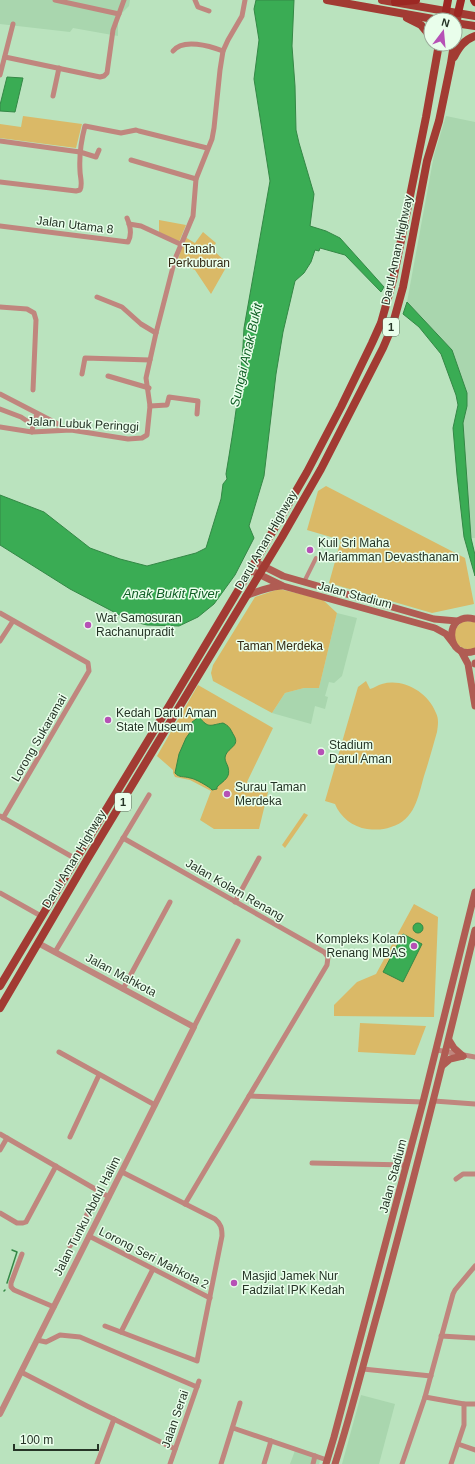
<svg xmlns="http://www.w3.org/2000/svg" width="475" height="1464" font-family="Helvetica,sans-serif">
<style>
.built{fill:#a9d6ae}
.green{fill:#dab967}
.water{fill:#3aac54;stroke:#348846}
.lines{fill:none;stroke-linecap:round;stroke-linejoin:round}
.stream{stroke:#348846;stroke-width:1.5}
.pedestrian{stroke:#c0867e;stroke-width:4}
.minor{stroke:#c0867e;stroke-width:5}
.tertiary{stroke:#c0867e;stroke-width:6}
.secondary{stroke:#b05c53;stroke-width:7}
.primary{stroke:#a23b33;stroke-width:8}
.trunk{stroke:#9c2723;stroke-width:8}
.poi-dot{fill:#b651b6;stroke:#e9feeb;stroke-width:1.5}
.labels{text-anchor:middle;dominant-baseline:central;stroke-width:3;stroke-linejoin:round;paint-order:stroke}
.shield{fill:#e9feeb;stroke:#607161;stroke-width:1}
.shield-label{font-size:11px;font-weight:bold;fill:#253426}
.street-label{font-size:12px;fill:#253426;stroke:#e9feeb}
.park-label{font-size:12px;fill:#342a14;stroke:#e9feeb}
.poi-label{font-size:12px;fill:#253426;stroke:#e9feeb;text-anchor:start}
.water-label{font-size:13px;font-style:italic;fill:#116026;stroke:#e9feeb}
</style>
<rect width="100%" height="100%" fill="#bae3be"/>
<g class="built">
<polygon points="0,0 130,0 129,6 121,14 118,21 118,36 73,28 70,32 0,24"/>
<polygon points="446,116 475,122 475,538 471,538 466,476 463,423 467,406 458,369 452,350 407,302 434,155"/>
<polygon points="337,613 357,618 342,676 334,683 329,682 325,696 328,697 325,709 315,706 311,724 272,713 285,693 304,688 319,688"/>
<polygon points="361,1395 395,1404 379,1464 342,1464"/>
<polygon points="296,1448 321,1457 319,1464 290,1464"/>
</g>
<g class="green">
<polygon points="23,116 82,124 76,148 0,138 0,124 21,127"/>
<polygon points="159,220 186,225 179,242 159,233"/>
<polygon points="203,232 216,243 212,249 228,264 211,294 195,270 177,263 185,237 195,243"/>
<polygon points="326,486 465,558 474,604 432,613 329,583 341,540 307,530 318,491"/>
<polygon points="279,589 322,599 337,613 319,688 304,688 285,693 272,713 213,681 211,673 213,665 255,597"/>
<path d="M463,621L475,622V649C467,651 461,648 455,642V629Z"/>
<path d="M366,681L370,689C374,688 378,685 382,684C403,678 428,692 436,713C439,719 438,725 437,732C433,746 429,761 424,776C418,797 415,820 391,827C383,830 376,830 367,829C353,827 340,817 335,804L325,801L358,687Z"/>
<polygon points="198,685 273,728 247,782 268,792 259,829 214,829 200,820 211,791 190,780 175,777 173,773 173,770 157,756"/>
<polygon points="304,813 308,815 285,848 282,845"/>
<polygon points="414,904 438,917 434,1017 334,1016 334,1005 357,982 376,974"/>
<polygon points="360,1023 426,1026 415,1055 358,1052"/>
</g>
<g class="water">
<path d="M256,0H294L292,46L295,86L296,130L299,143L314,194L310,226L326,231L340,238L384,287L381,292L345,255L320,248L319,251L315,250L311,262L304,273L295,281L283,332L276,374L264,476L249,526L254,538L235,575L214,604L198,617L179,626L147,625L131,621L70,589L0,545V495L44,512L90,548L120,559L147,566L196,553L206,548L221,499L223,484L227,479L226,474C234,426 242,377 244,328L270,181L254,79L259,40L254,9Z"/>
<polygon points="7,77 23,78 15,112 0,111 0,105"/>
<polygon points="407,302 452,350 467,393 467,406 463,423 471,538 475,555 475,576 464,537 457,475 453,428 458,405 456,395 441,354 419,327 403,314"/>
<path d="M199,717C209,729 210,725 223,723C229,726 230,728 233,734C242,747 226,747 225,758C225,761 227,764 228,767C231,778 224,780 217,787V789L212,790C210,787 194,778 190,778C184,776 179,778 175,773L179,754L186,738L193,728L192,722Z"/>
<circle cx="418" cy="928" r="5"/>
<polygon points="403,934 422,944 403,982 383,972"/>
</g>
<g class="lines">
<g class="stream">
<polyline points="7,1283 17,1252 12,1250"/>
<polyline points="4,1291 5,1290"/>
</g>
<polyline class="pedestrian" points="304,582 316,558"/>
<g class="minor">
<polyline points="55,0 119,14"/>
<polyline points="195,0 198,7 209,11"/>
<path d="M173,51C183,38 210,46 223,51"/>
<polyline points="5,57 100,77 104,76 107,73 113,30 124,0"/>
<polyline points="0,75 13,24"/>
<polyline points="53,96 59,68"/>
<polyline points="0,141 80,152 96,157 99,150"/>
<polyline points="131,160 196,179"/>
<path d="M0,182L76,191L80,190C83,184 80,177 80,171C79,155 81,141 85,126L121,133L136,130L139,131L207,148"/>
<polyline points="129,224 141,226 180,244"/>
<path d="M0,226L128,242C132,235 130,225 127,218"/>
<polyline points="97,297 122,307 141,324 156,333"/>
<polyline points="0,307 27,309 34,313 36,320 33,390"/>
<polyline points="82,374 85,358 150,360"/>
<polyline points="108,376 149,388"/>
<polyline points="0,394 58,424"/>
<polyline points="150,406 167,405 169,397 198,401 197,414"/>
<polyline points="0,409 21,417 33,425 32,432"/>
<polyline points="33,425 37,414"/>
<polyline points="0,427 32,432 71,430 128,439 142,438 147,435 150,406 146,378 156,333 175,259 193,216 196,179 212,139 214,128 220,70 223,51 228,40 242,16 245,0"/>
<polyline points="0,613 88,663 89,671 3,818"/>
<polyline points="0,641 13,621"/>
<polyline points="0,816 76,859"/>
<polyline points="123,838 324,952 328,957 327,965 185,1204"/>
<polyline points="0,893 41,916"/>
<polyline points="235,902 259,858"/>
<polyline points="55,952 149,795"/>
<polyline points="123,989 170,902"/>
<polyline points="194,1027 238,941"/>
<polyline points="437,1050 475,1057"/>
<polyline points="59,1052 155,1105"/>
<polyline points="249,1096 423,1102"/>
<polyline points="434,1101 475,1104"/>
<polyline points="0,1134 109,1197"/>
<polyline points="70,1137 99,1075"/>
<polyline points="0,1150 7,1138"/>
<polyline points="312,1163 407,1165"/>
<polyline points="456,1179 463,1174 475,1174"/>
<polyline points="0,1213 17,1223 23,1223 26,1222 56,1166"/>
<polyline points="89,1236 210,1298"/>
<polyline points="70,1246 99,1192"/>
<polyline points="22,1254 11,1283 11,1287 14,1290 54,1307"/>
<path d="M105,1326L197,1361L222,1236C222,1228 221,1224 215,1219L122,1172"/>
<polyline points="121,1332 153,1269"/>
<polyline points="441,1336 475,1338"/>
<polyline points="37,1340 46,1342 60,1335 80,1337 197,1387"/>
<polyline points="363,1369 431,1376"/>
<polyline points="21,1372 87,1406 175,1449"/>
<polyline points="425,1397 464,1404 475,1404"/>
<polyline points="233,1428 327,1460"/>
<polyline points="458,1444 475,1450"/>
<polyline points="97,1464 114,1419"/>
<polyline points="170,1464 199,1381"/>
<polyline points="221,1464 240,1403"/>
<polyline points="264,1464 271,1441"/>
<polyline points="313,1464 315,1456"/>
<polyline points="402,1464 425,1397 453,1294 455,1290 475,1266"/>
<polyline points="451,1464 464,1425 464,1404"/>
</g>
<polyline class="tertiary" points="0,1414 194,1027 38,943"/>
<g class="secondary">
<polyline points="255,562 283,576 434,619 457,621"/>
<polyline points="250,570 283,586 435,628 446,634 453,643"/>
<path d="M246,596C258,591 268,587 281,586"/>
<path d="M475,619C442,610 446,662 475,651"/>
<polyline points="461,651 468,664 475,706"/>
<polyline points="475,663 475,664"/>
<polyline points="449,1040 454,1048 463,1056"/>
<polyline points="443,1065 450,1059 463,1056"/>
<polyline points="326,1464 334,1437 423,1102 475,892"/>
<path d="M335,1464C352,1411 365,1357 380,1304C414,1180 445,1055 475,930"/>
</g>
<g class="primary">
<polyline points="327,0 439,20"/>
<polyline points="382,0 475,16"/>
<polyline points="407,18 421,25 431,37"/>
<polyline points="455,23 475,26"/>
<polyline points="455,36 458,13"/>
<path d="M454,57C459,47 464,40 475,36"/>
<polyline points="0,986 76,859 169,706 255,562 307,472 341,407 372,343 381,323 393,280 426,117 439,44"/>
<polyline points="0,1008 85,863 282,537 321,469 383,348 392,327 403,287 427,161 439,121 451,63 454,44"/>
</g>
<g class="trunk">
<polyline points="474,0 475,2"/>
<polyline points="395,2 416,0"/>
<polyline points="446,11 448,0"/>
<polyline points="458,13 461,0"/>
</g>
</g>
<g class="poi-dot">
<circle cx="310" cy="550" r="4"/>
<circle cx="88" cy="625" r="4"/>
<circle cx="108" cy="720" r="4"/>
<circle cx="321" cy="752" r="4"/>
<circle cx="227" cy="794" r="4"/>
<circle cx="414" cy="946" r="4"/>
<circle cx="234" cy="1283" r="4"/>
</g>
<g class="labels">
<g class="shield">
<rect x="383" y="318" width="16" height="18" rx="3"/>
<rect x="115" y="793" width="16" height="18" rx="3"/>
</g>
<g class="shield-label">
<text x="391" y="327">1</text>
<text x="123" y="802">1</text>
</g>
<g class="street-label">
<text transform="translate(75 225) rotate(7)">Jalan Utama 8</text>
<text transform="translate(397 250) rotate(-78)">Darul Aman Highway</text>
<text transform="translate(83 424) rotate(3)">Jalan Lubuk Peringgi</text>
<text transform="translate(266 540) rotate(-60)">Darul Aman Highway</text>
<text transform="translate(355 595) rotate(15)">Jalan Stadium</text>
<text transform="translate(39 738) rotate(-60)">Lorong Sukaramai</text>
<text transform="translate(74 859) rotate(-59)">Darul Aman Highway</text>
<text transform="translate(235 890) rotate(30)">Jalan Kolam Renang</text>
<text transform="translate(121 975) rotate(28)">Jalan Mahkota</text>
<text transform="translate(393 1176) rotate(-75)">Jalan Stadium</text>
<text transform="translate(87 1216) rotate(-63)">Jalan Tunku Abdul Halim</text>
<text transform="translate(154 1258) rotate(27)">Lorong Seri Mahkota 2</text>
<text transform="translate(175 1419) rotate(-71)">Jalan Serai</text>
</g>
<g class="park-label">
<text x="199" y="249">Tanah<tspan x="199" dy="14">Perkuburan</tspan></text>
<text x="280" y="646">Taman Merdeka</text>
</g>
<g class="poi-label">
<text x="318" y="543">Kuil Sri Maha<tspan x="318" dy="14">Mariamman Devasthanam</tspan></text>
<text x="96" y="618">Wat Samosuran<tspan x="96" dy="14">Rachanupradit</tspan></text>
<text x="116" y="713">Kedah Darul Aman<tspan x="116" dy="14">State Museum</tspan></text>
<text x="329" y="745">Stadium<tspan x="329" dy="14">Darul Aman</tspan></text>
<text x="235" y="787">Surau Taman<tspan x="235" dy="14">Merdeka</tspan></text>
<text x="406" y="939" text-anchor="end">Kompleks Kolam<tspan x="406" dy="14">Renang MBAS</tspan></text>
<text x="242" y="1276">Masjid Jamek Nur<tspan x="242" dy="14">Fadzilat IPK Kedah</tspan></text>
</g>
<g class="water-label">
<text transform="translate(246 355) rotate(-77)">Sungai Anak Bukit</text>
<text x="171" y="593">Anak Bukit River</text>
</g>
</g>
<g transform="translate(443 32) rotate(16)"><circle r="19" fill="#e9feeb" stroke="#9bad9c"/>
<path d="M0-3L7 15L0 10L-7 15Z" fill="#b651b6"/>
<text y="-6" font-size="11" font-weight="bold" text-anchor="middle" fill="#253426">N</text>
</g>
<path d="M14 1444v6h84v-6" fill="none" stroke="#253426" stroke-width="2"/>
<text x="20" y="1444" font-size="12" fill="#253426" stroke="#e9feeb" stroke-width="3" paint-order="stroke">100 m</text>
</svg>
